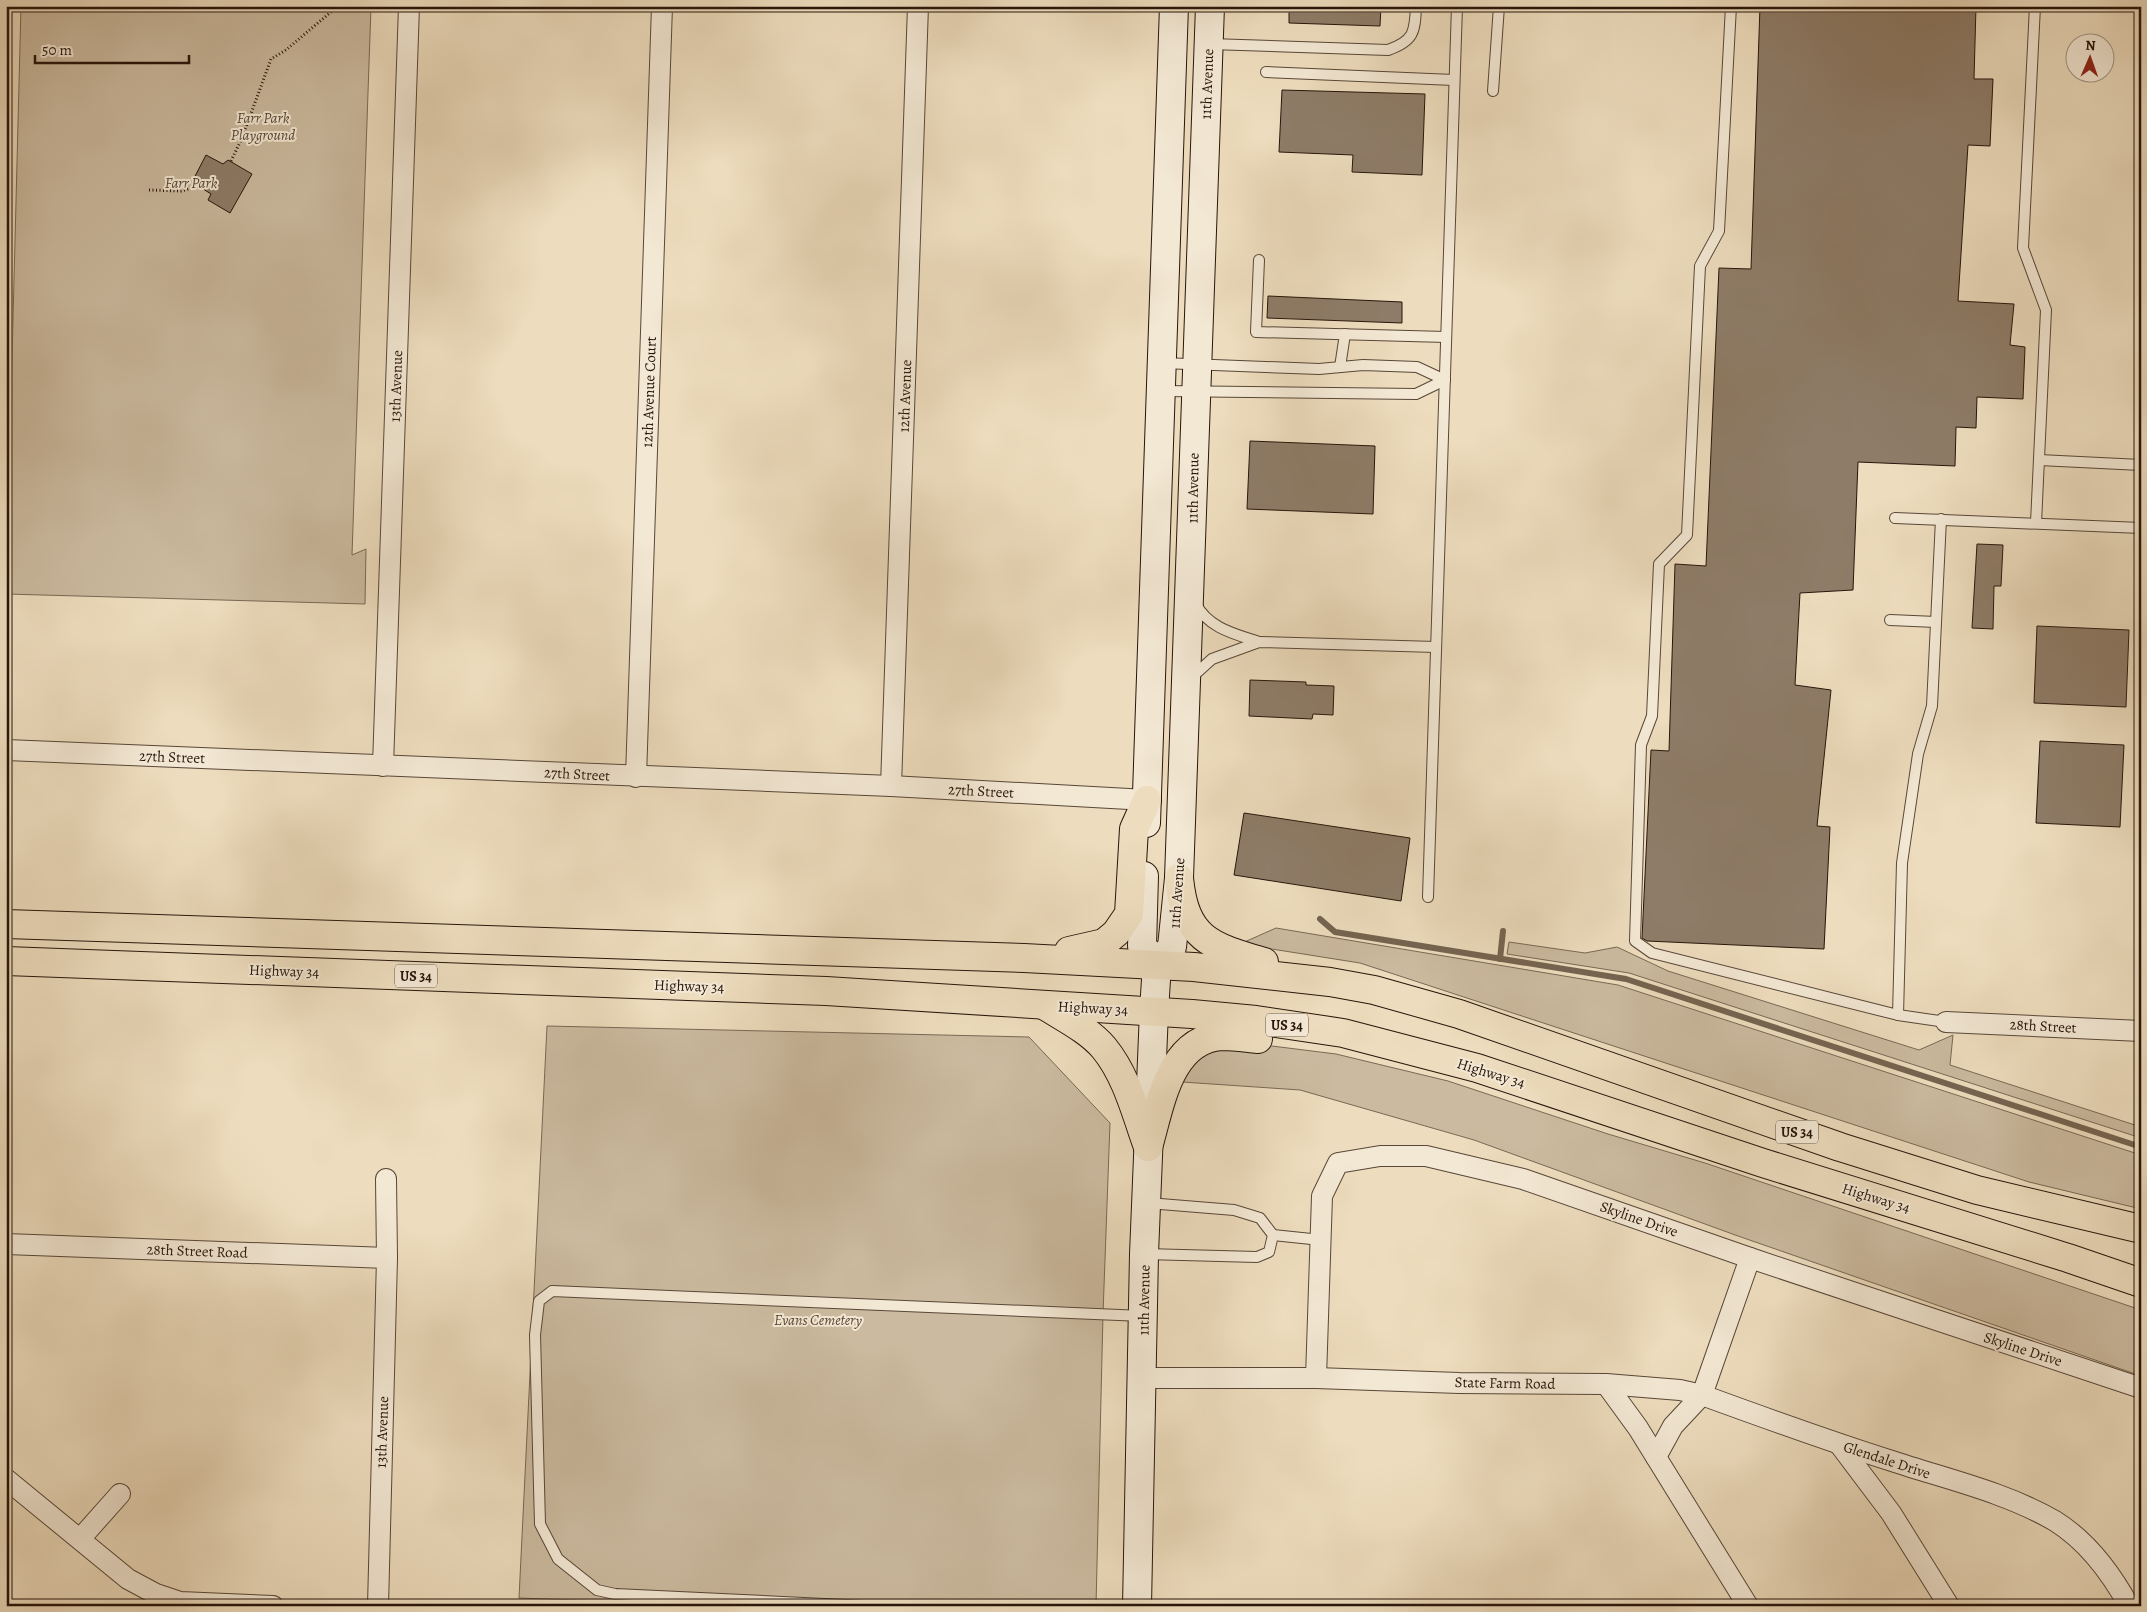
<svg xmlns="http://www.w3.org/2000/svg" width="2147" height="1612" font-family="Alegreya,serif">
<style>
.green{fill:#cbba9f;stroke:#796855}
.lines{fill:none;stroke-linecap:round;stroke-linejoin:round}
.stream{stroke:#766451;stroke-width:6}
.building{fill:#8e7c68;stroke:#27150b}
.lane-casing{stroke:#584738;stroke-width:12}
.street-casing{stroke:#584738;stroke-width:22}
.secondary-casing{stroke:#27150b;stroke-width:30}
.highway-casing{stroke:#27150b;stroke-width:30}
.path{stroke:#27150b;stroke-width:3;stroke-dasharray:1 2.5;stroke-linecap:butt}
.lane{stroke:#f3e8d4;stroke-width:10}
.street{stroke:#f3e8d4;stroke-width:20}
.secondary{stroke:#f3e8d4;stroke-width:28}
.highway{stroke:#eddcbd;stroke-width:28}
.labels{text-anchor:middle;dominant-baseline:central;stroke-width:4;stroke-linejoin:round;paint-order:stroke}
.shield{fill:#f3e8d4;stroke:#645447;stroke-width:1}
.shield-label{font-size:14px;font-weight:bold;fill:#27150b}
.street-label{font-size:15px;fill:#27150b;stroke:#f3e8d4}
.park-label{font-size:15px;font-style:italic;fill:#584737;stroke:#f3e8d4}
</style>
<rect width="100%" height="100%" fill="#eddcbd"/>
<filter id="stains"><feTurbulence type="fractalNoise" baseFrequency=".004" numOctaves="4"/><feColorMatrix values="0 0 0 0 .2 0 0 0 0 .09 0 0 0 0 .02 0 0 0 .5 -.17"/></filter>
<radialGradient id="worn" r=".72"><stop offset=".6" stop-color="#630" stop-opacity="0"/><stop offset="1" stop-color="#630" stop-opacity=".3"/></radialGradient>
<g class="green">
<polygon points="21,6 371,6 352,555 366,549 365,604 6,594"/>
<polygon points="1276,928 1618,985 2141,1155 2141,1209 2029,1182 1360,963 1240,944"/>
<polygon points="1509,942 1585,953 1617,947 1668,971 1919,1050 1953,1035 1950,1065 2141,1127 2141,1138 1629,973 1507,954"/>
<polygon points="547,1026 1029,1037 1110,1123 1103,1314 1096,1606 743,1606 519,1598"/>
<path d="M1256,1044L1336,1054L1448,1081L1608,1134L1705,1163L2141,1310V1376L1738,1236L1474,1140L1300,1090L1182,1082C1202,1043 1217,1049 1256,1044Z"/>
</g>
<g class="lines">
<g class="stream">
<polyline points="1320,919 1335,932 1626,979 2141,1147"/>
<polyline points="1500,959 1503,931"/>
</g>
</g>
<g class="building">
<polygon points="1289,6 1381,6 1380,26 1289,23"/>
<polygon points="1760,6 1976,6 1974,79 1993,79 1990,146 1968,145 1958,301 2014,304 2010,345 2025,347 2023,399 1977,397 1976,428 1956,427 1955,466 1858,462 1853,590 1800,593 1795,685 1831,690 1817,826 1830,827 1824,949 1647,941 1642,938 1651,750 1669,751 1675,564 1706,566 1719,268 1751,269"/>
<polygon points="1282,90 1425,94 1422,175 1352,172 1353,155 1279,152"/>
<polygon points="206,155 223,164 228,160 252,174 230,213 208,200 211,194 192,182"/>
<polygon points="1268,296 1402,302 1402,323 1267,318"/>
<polygon points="1250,441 1375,446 1373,514 1247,509"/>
<polygon points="1977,544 2003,545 2001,586 1994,586 1993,629 1972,628"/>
<polygon points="2037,626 2129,630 2126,707 2034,703"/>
<polygon points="1250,680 1306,682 1306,685 1334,686 1333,715 1313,714 1312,719 1249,716"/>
<polygon points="2040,741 2124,745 2120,827 2036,823"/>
<polygon points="1244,813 1410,838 1401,901 1234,875"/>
</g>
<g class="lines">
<g class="lane-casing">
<g id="lane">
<polyline points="1731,6 1719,231 1700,266 1687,535 1659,564 1652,716 1641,745 1635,941 1652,953 1898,1015 1946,1022"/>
<polyline points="2035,6 2023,248 2046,310 2036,523"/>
<path d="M1210,44L1388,50C1414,41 1415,32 1416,6"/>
<polyline points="1266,72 1454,80"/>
<polyline points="1493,91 1499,6"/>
<polyline points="1259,260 1256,332 1446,337"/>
<polyline points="1162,363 1319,369 1363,365 1417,367 1445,380"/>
<polyline points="1340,367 1345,334"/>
<polyline points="1162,391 1416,394 1445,380"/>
<polyline points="2039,460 2141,465"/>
<polyline points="1895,518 2141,528"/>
<path d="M1196,604C1208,628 1235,634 1259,642"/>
<polyline points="1890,620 1936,622"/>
<polyline points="1192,677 1212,659 1259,642 1436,647"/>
<polyline points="1428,897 1457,6"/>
<polyline points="1898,1015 1902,863 1918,754 1932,706 1941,519"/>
<polyline points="1273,1235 1321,1240"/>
<polyline points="1145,1254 1257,1257 1269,1252 1273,1235 1260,1218 1234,1210 1148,1203"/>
<polyline points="866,1606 615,1594 597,1590 558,1559 540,1524 535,1335 539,1301 552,1291 1143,1316"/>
</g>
</g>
<g class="street-casing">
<g id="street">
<polyline points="6,750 891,786 1147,800"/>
<polyline points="383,766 409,6"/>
<polyline points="636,777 662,6"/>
<polyline points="891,786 918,6"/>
<polyline points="1946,1022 2141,1031"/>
<polyline points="6,1244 387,1258"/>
<path d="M1142,1378H1316L1459,1383L1606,1384L1680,1390L1702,1395C1765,1418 1828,1441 1892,1461C1946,1479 2005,1492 2055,1521C2087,1541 2111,1573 2129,1606"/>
<polyline points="1316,1378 1322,1196 1338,1163 1380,1156 1426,1156 1523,1179 1750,1258 2141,1388"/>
<polyline points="1606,1384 1638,1428 1748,1606"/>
<polyline points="1839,1444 1891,1513 1949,1606"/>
<polyline points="1656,1457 1673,1426 1702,1395 1750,1258"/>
<polyline points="6,1479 128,1579 156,1594 180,1602 273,1606"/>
<polyline points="80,1539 120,1494"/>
<polyline points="378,1606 387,1258 386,1179"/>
</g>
</g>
<g class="secondary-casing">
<g id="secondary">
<polyline points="1146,823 1174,6"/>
<polyline points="1144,876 1142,946 1157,964"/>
<polyline points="1137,1606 1144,1254 1154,1011 1157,964 1172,947 1179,878 1210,6"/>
</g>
</g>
<g class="highway-casing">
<g id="highway">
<path d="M1179,878C1185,939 1210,946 1264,962"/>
<polyline points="6,924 1024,958 1194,967 1330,982 1374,990 1459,1014 1840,1147 1977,1190 2141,1229"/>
<polyline points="1069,951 1104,943 1116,933 1129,914 1134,829 1147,800"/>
<polyline points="6,961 826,991 1192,1014 1256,1020 1343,1033 1477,1068 1763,1163 2068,1258 2141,1283"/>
<path d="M1044,1005C1064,1018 1089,1030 1104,1048C1127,1076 1136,1114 1148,1147"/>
<path d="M1148,1147C1160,1107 1169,1038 1223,1036C1234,1036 1247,1038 1258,1039"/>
</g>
</g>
<g class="path">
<polyline points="231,161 242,138 271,59 286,50 338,6"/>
<polyline points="149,190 181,191 199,186"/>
</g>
<use href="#lane" class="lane"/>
<use href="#street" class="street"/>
<use href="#secondary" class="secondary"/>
<use href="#highway" class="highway"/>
</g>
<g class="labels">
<g class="shield">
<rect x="395" y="964.5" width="42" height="23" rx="4"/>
<rect x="1266" y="1013.5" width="42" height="23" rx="4"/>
<rect x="1776" y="1120.5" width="42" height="23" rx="4"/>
</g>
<g class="shield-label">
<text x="416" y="976">US 34</text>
<text x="1287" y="1025">US 34</text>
<text x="1797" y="1132">US 34</text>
</g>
<g class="street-label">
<text transform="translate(1207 84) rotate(-88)">11th Avenue</text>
<text transform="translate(396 386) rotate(-88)">13th Avenue</text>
<text transform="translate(649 392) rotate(-88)">12th Avenue Court</text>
<text transform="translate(905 396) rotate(-88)">12th Avenue</text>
<text transform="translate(1193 488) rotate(-89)">11th Avenue</text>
<text transform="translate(172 757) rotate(2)">27th Street</text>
<text transform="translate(577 774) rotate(3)">27th Street</text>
<text transform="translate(981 791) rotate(3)">27th Street</text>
<text transform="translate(1177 893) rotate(-86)">11th Avenue</text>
<text transform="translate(284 971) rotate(2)">Highway 34</text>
<text transform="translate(689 986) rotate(2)">Highway 34</text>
<text transform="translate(1093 1008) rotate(3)">Highway 34</text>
<text transform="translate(2043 1026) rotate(3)">28th Street</text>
<text transform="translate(1491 1073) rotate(17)">Highway 34</text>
<text transform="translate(1876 1198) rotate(17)">Highway 34</text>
<text transform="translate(1639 1219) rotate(19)">Skyline Drive</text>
<text transform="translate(197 1251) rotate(2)">28th Street Road</text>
<text transform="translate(1144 1300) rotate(-89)">11th Avenue</text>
<text transform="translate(2023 1349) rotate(18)">Skyline Drive</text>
<text transform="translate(1505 1383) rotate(1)">State Farm Road</text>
<text transform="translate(382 1432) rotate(-88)">13th Avenue</text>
<text transform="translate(1887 1460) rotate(18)">Glendale Drive</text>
</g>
<g class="park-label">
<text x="263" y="118">Farr Park<tspan x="263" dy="17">Playground</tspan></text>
<text x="191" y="183">Farr Park</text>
<text x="818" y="1320">Evans Cemetery</text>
</g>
</g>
<rect width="2147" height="1612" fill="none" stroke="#eddcbd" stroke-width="25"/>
<rect x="8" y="8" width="2132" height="1597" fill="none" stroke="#27150b" stroke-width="2.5"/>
<rect x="12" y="12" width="2122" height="1587" fill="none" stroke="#27150b"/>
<g transform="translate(2090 58) rotate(2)"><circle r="24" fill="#f3e8d4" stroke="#a19484"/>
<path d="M0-4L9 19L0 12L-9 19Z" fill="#8f2418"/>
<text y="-8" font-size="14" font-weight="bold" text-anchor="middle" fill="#27150b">N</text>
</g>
<path d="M35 55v8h154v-8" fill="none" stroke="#27150b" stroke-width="2.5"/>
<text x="42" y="55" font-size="15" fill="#27150b" stroke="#f3e8d4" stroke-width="4" paint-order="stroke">50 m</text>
<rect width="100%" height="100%" filter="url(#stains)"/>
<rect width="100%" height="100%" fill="url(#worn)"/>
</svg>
